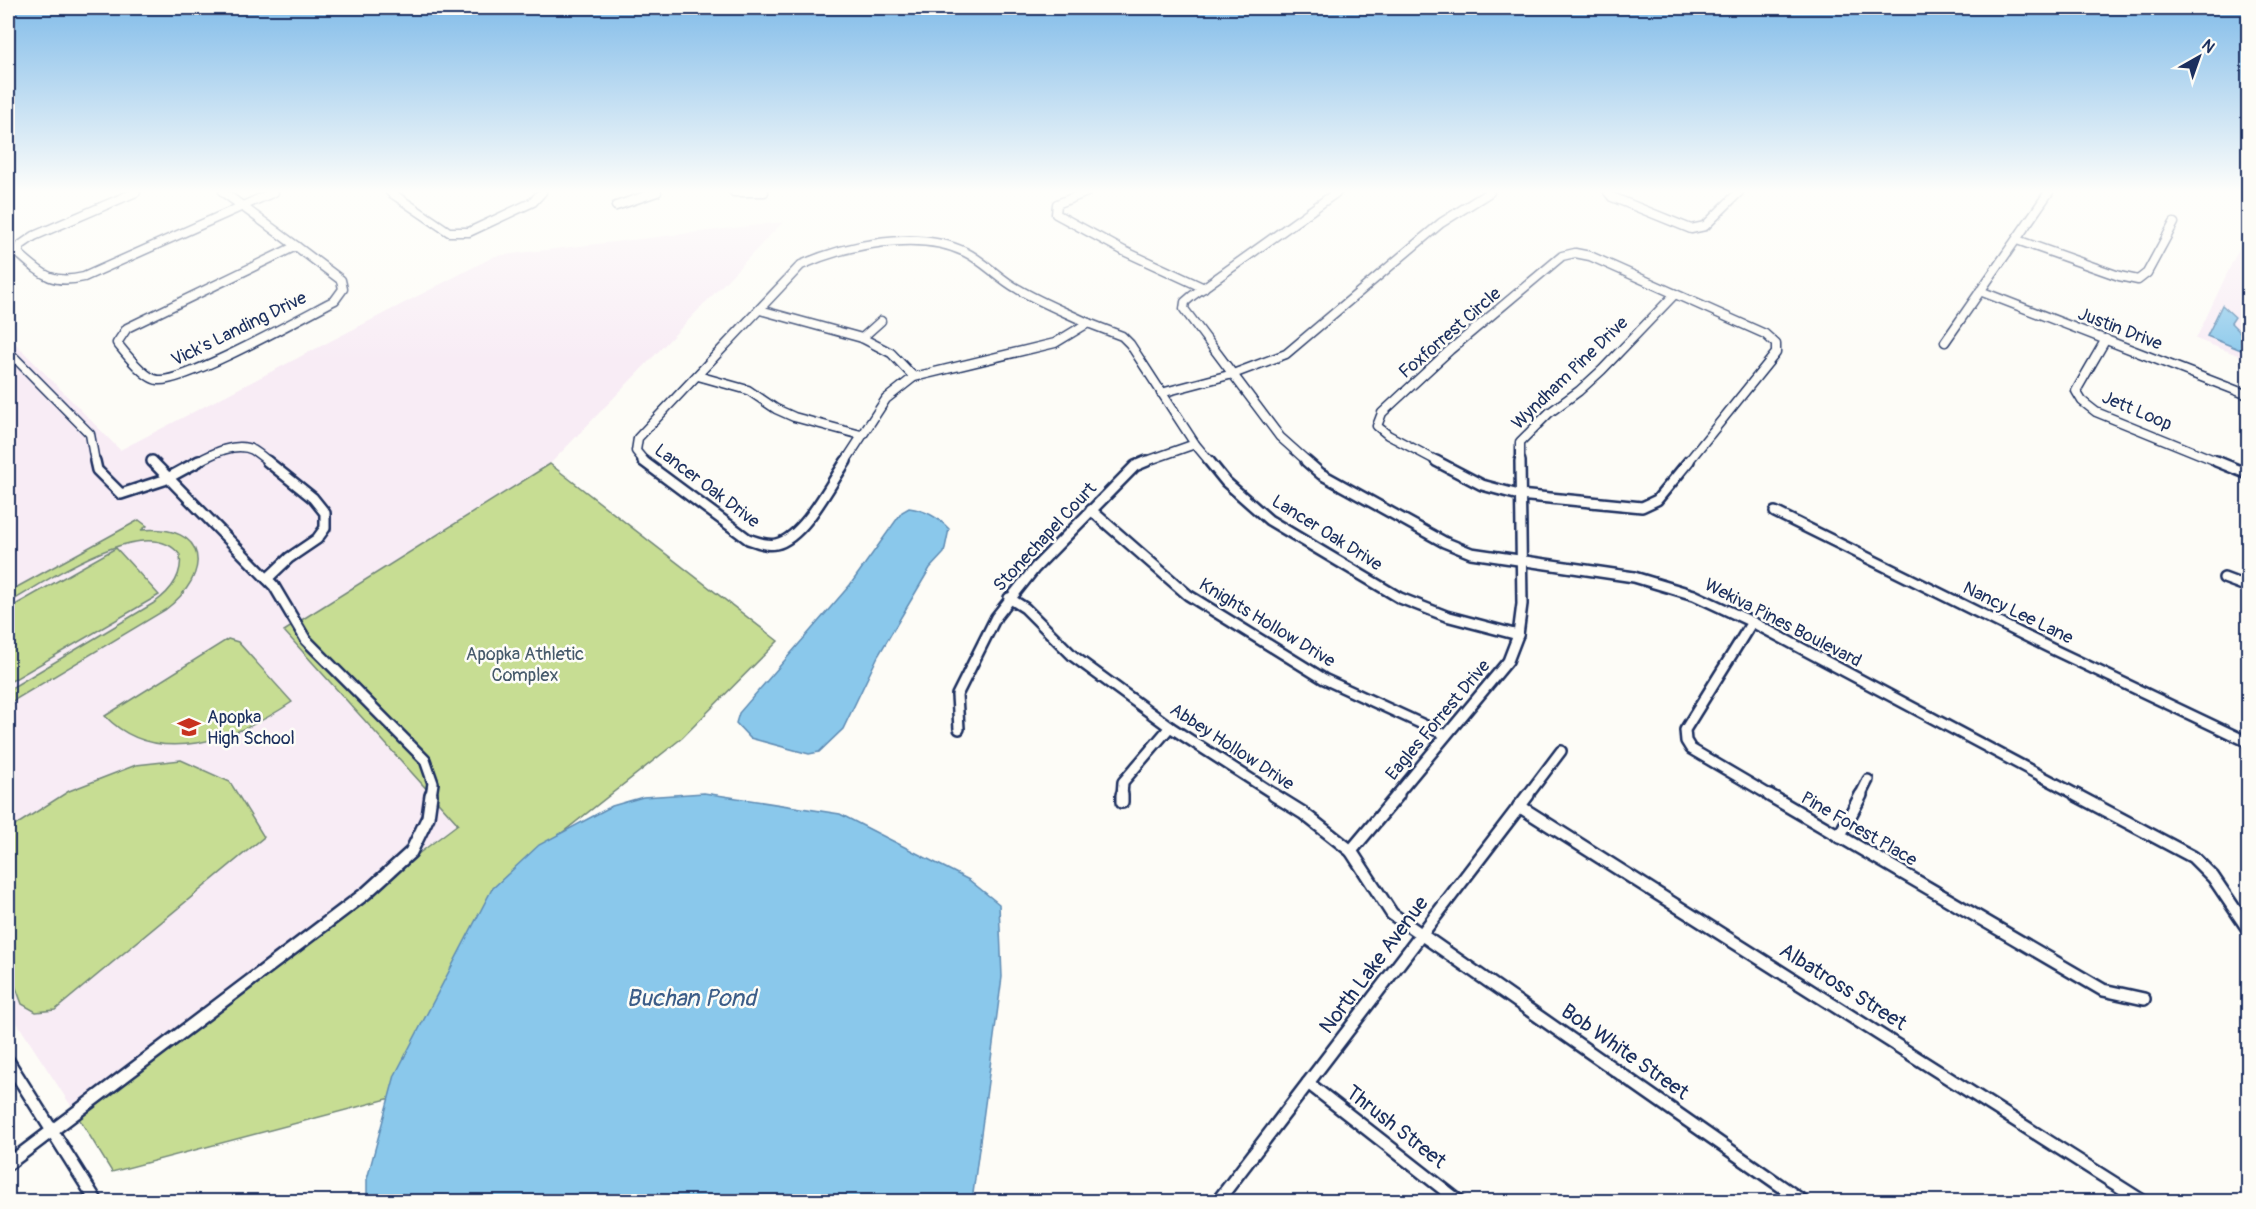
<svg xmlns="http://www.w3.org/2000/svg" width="2256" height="1209" font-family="Pangolin,sans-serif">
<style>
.built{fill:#f8ecf5}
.green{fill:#c7dd93;stroke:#718678;stroke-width:1.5}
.water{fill:#8ac8eb;stroke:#5e8bb3;stroke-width:1.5}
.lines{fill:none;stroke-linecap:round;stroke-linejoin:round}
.street-far2-casing{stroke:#1b2f5e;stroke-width:11}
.street-far1-casing{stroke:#1b2f5e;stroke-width:14}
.street-casing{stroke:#1b2f5e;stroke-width:16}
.street-far2{stroke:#fdfcf7;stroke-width:8}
.street-far1{stroke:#fdfcf7;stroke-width:9}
.street{stroke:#fdfcf7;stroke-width:11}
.labels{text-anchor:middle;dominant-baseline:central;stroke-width:5;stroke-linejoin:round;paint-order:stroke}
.street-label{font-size:18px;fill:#1b2f5e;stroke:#fdfcf7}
.park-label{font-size:18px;fill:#465a6b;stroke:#fdfcf7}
.poi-label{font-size:18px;fill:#1b2f5e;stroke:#fdfcf7;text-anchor:start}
.near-street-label{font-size:21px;fill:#1b2f5e;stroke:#fdfcf7}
.near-water-label{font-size:24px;font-style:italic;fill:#3c5d88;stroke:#fdfcf7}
</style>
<rect width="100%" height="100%" fill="#fdfcf7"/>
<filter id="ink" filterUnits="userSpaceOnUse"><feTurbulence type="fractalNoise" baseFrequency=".0167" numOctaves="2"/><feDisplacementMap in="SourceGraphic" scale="12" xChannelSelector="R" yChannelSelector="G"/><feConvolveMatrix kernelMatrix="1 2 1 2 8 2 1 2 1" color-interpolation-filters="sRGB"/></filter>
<g filter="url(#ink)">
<g class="built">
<polygon points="783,222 550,464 284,631 458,823 75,1112 8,1009 8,336 120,450 495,256"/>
<polygon points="2248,229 2248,359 2196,339"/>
</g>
<g class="green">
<polygon points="550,464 778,641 682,738 524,863 497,1070 112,1172 75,1112 458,824 284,631"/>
<path d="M139,520L147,526L141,530C209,524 213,574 165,610L8,704V690L154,603C171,591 183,576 180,555C147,510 43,584 8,603V592Z"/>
<polygon points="116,548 159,595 8,683 8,609"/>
<path d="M228,639L238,642L292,702C239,738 157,770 105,716Z"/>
<polygon points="181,760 230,782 264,837 55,1010 36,1012 22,1004 8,966 8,830 69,791 136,765"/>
</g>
<g class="water">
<polygon points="2222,305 2235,317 2231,323 2248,340 2248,353 2207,336"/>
<path d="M909,508C925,510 938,517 949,529L944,553L930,568L878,656L843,729L819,752L809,754L750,738L736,723L739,713L850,585L902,512Z"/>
<polygon points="704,793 840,814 969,880 999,904 1002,977 972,1201 367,1201 367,1179 395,1075 492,889 539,845 612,806 643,797"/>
</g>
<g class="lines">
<g class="street-far2-casing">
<g id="street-far2">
<path d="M136,192L34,236L21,245L18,253C42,274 51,285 84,277L274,192"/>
<polyline points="223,192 296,246"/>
<polyline points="390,192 449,232 469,232 533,202 542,192"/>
<polyline points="734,192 764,192"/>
<polyline points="1087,192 1057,204 1056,214 1124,251 1204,288"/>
<polyline points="1608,192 1612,197 1691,229 1705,226 1739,192"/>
<polyline points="616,206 657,192"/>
<polyline points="2017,240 2119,276 2138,280 2147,273 2174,223"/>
<path d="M296,246L341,280L343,289L335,300C304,316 185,383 158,380C145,379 125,353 117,343L127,328Z"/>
<polyline points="1980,291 2248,395"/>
<polyline points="760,310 862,338 891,353 914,377"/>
<polyline points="1088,323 1122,336 1130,344 1195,444 1210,462"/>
<polyline points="862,338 881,321"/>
<polyline points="2106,339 2076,391 2082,401 2096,412 2219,462"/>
<polyline points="1945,342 2049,192"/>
<polyline points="8,351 90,434 95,462"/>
<polyline points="698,376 748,390 776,409 794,417 861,435"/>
<polyline points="1161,393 1233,374 1286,354 1441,223 1490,192"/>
<path d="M197,462C212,454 236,441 253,450C258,453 264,458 269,462"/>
<path d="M645,462L636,451L638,438L801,265C846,245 919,229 965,252C984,261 999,279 1018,289C1040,302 1065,312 1088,323"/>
<polyline points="845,462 886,399 914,377 1055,343 1088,323"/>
<polyline points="1144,462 1195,444"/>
<polyline points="1308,462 1280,437 1184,309 1185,302 1192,296 1337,192"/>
<polyline points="1439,462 1388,435 1377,426 1382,413 1450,350 1562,256 1575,253 1590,256 1765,334 1776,344 1776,353 1688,462"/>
<polyline points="1520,462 1520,442 1549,413 1579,391 1602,370 1675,294"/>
</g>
</g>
<g class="street-far1-casing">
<g id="street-far1">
<polyline points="95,461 97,470 121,494 164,480 199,461"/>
<polyline points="152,461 274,586 306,640 425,760 433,783 431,796"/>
<polyline points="267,461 313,498 325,513 325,528 317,539 289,558 267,579"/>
<path d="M643,461L748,539C757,542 766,546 776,544C804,538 831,483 846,461"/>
<polyline points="1209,461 1226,482 1269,520 1400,598 1446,616 1518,635"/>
<polyline points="1306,461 1321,474 1444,542 1471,553 1634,577 1694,595 1752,622 2079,796"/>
<polyline points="1436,461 1482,485 1519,495 1642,507 1657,500 1689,461"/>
<polyline points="2216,461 2248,474"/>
<polyline points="1091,510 1188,595 1324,679 1446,735"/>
<polyline points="1775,512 2052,649 2248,742"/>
<polyline points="2224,578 2248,587"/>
<polyline points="1009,598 1025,608 1073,656 1170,727 1277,796"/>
<polyline points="1752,622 1685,730 1686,741 1691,749 1771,796"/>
<polyline points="959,729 957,695 996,617 1035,568 1135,466 1147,461"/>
<polyline points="1122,796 1123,782 1170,727"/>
<polyline points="1396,796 1508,661 1518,635 1522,604 1520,461"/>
<polyline points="1527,796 1561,751"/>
<polyline points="1860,796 1868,780"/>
</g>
</g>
<g class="street-casing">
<g id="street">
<polyline points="1274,795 1303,813 1351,851 1392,914 1804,1202"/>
<polyline points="1769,795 2103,990 2144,999"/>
<polyline points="2076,795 2193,857 2213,877 2248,929"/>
<polyline points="1122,802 1122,795"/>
<polyline points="1519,806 2144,1202"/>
<polyline points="1839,837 1861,795"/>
<polyline points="1351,851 1398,795"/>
<polyline points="8,1061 97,1202"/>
<polyline points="1308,1083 1460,1202"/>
<polyline points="8,1164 366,893 411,852 428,817 431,795"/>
<polyline points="1217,1202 1528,795"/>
</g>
</g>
<use href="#street-far2" class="street-far2"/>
<use href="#street-far1" class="street-far1"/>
<use href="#street" class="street"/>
</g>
</g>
<linearGradient id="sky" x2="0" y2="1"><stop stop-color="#82bce9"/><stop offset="0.53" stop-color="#fefefb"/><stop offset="1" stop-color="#fefefb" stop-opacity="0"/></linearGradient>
<rect width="2256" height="361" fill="url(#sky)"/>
<defs>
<g id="school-bare" transform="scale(1.8)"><path d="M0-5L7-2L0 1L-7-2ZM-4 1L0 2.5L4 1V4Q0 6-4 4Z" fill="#c8321e" stroke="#fdfcf7" stroke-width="2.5" paint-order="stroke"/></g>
</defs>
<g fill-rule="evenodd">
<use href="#school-bare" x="189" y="727"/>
</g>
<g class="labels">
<g class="street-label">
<text transform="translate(239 329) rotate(-26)">Vick's Landing Drive</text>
<text transform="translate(2120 329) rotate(21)">Justin Drive</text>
<text transform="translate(1450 333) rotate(-41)">Foxforrest Circle</text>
<text transform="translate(1570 373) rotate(-44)">Wyndham Pine Drive</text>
<text transform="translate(2137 411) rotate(23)">Jett Loop</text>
<text transform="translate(707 486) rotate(37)">Lancer Oak Drive</text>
<text transform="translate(1327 533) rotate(32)">Lancer Oak Drive</text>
<text transform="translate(1045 537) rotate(-47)">Stonechapel Court</text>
<text transform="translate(2018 613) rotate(26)">Nancy Lee Lane</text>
<text transform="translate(1267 623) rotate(31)">Knights Hollow Drive</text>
<text transform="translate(1783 623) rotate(27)">Wekiva Pines Boulevard</text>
<text transform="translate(1438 720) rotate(-50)">Eagles Forrest Drive</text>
<text transform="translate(1232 747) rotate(33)">Abbey Hollow Drive</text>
<text transform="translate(1859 829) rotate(30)">Pine Forest Place</text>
</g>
<g class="park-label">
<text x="525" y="654">Apopka Athletic<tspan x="525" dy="21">Complex</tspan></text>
</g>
<g class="poi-label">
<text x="207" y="717">Apopka<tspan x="207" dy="21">High School</tspan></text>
</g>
<g class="near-street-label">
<text transform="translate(1374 965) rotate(-53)">North Lake Avenue</text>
<text transform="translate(1843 987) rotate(32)">Albatross Street</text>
<text transform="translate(1625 1052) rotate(35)">Bob White Street</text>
<text transform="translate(1396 1127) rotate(38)">Thrush Street</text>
</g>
<g class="near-water-label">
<text x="691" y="998">Buchan Pond</text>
</g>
</g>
<rect width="2256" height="1209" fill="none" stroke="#fdfcf7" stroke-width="30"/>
<rect x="15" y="15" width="2226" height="1179" fill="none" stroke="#1b2f5e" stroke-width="2" filter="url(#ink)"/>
<g transform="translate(2199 57) rotate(40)" stroke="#fdfcf7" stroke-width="4.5" paint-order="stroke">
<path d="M0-4.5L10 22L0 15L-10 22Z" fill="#1b2f5e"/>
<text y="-9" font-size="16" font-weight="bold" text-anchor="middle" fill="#1b2f5e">N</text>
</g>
</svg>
